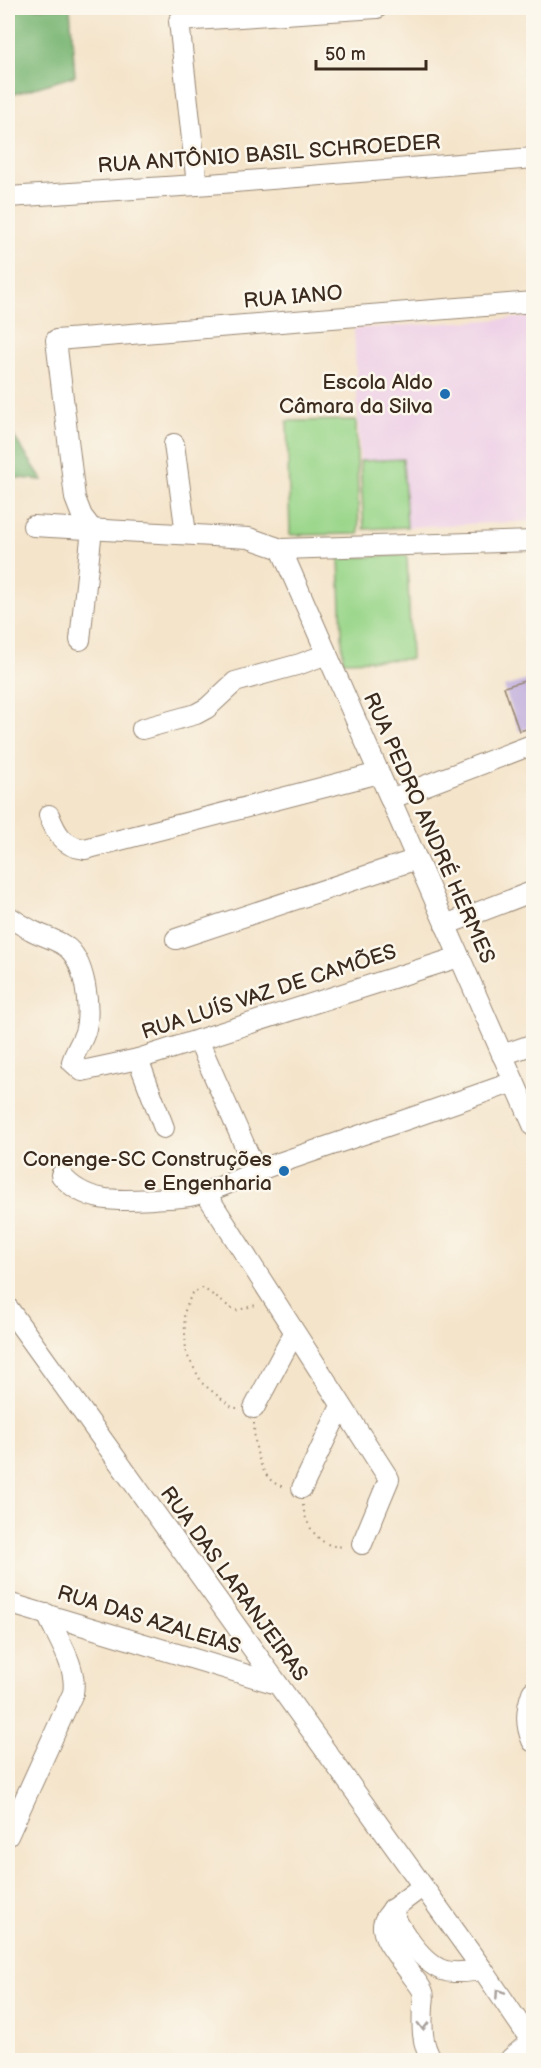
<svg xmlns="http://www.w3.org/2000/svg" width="541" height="2068" font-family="'Balsamiq Sans',sans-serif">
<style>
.built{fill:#eed0e7}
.green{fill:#9ad68a;stroke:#6a8054;stroke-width:1.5}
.forest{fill:#7bb776;stroke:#5b704a;stroke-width:1.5}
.building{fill:#bdaadc}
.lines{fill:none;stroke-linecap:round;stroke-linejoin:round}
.minor-casing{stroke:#988774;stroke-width:22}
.major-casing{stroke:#988774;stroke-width:26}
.path{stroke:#988774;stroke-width:2;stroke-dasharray:1.5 4.5;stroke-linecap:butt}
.minor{stroke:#fff;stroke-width:20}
.major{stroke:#fff;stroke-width:24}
.oneway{stroke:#a79f9a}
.poi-dot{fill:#1f6fb2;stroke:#fbf7ec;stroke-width:2}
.labels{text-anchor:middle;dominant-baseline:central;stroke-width:5;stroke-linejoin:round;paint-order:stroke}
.street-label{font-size:21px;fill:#3b2a1e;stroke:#fbf7ec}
.poi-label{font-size:21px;fill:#3b2a1e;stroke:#fbf7ec;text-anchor:end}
</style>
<rect width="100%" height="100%" fill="#fbf7ec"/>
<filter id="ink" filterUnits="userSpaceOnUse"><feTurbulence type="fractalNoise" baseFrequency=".0167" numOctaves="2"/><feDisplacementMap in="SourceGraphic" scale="12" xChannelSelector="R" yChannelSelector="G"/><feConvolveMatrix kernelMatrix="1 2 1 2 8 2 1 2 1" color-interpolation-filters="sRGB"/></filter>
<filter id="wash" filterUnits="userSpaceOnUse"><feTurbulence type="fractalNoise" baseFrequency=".008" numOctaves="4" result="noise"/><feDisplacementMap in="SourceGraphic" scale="24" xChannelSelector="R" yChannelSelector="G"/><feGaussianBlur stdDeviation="1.35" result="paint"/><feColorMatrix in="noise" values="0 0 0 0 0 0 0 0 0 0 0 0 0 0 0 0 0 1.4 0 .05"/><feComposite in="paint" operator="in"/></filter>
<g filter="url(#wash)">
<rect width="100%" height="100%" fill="#f4e4ca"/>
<polygon class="built" points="533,317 533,521 407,527 403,459 360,461 354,329"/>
<g class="green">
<polygon points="356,420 359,534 290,535 287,421"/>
<polygon points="403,459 407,527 364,529 360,461"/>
<polygon points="407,555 411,659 343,661 339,558"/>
</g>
<g class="forest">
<polygon points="8,8 70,8 75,76 8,96"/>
<polygon points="8,428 43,480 8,477"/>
</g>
<g id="blocks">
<polygon class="building" points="534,678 534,727 519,731 504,687"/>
</g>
</g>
<g filter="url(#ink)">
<use href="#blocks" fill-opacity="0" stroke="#988774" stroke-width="1.5"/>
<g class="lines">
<g class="minor-casing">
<g id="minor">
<polyline points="197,185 179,21 377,8"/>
<polyline points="8,197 197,185 534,158"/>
<polyline points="174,444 186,534"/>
<polyline points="33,526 249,538 281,549 534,541"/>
<polyline points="281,549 534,1127"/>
<polyline points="80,640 92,529 82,516 75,498 56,340 534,302"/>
<polyline points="142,729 196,714 207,708 235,682 300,664 327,654"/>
<polyline points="390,799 534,744"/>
<path d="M49,815C56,833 63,847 85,849L379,773"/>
<path d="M8,916C15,921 23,926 31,930C42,936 55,939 65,946C85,959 92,1010 85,1032C82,1042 75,1051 72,1062L82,1071L138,1059L459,957"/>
<polyline points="445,925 534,891"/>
<polyline points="176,939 417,859"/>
<polyline points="198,1040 256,1171"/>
<polyline points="502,1055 534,1044"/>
<polyline points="138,1059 164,1128"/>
<path d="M61,1175C85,1204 119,1201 153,1199C167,1198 181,1198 194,1195C222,1189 249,1173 276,1164C355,1137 435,1110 514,1082"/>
<polyline points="205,1192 389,1479 362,1544"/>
<polyline points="8,1308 483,1970"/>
<polyline points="254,1408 294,1333"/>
<polyline points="302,1488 341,1406"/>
<polyline points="8,1603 277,1684"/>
<path d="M8,1836L73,1693C78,1667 57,1638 47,1614"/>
<path d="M422,1887C371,1924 373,1923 410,1973C414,1979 421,1986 423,1992C425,1996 423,2002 423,2006C422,2025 421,2044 432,2060"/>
<path d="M392,1909C398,1928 425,1967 446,1971C457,1974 471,1971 483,1970L532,2042"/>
</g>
</g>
<g class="major-casing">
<g id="major">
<path d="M534,1693C528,1710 527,1724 534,1740"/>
<polyline points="512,2060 534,2041"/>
</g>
</g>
<g class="path">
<polyline points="237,1408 233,1408 202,1383 186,1353 184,1313 192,1293 203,1288 235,1311 256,1305"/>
<path d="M254,1423C254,1445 259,1484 286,1487"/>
<path d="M303,1505C305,1526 321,1550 344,1546"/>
</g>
<use href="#minor" class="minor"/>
<use href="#major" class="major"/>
</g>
<defs><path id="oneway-chevron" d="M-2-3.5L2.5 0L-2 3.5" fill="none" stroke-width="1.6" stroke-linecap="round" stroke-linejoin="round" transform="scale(1.5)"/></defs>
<g class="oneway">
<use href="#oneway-chevron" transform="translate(499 1993) rotate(-124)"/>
<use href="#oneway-chevron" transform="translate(423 2026) rotate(90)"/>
</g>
</g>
<g class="poi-dot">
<circle cx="445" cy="394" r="6"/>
<circle cx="284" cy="1171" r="6"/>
</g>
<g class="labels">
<g class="street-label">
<text transform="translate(269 154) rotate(-4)">RUA ANTÔNIO BASIL SCHROEDER</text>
<text transform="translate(293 297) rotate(-5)">RUA IANO</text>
<text transform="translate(429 828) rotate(66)">RUA PEDRO ANDRÉ HERMES</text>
<text transform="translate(269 992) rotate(-18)">RUA LUÍS VAZ DE CAMÕES</text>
<text transform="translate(234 1584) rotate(54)">RUA DAS LARANJEIRAS</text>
<text transform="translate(149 1620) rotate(17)">RUA DAS AZALEIAS</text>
</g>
<g class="poi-label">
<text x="433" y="382">Escola Aldo<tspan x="433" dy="24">Câmara da Silva</tspan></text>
<text x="272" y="1159">Conenge-SC Construções<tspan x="272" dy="24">e Engenharia</tspan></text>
</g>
</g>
<rect width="541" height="2068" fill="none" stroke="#fbf7ec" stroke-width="30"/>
<path d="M316 60v9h110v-9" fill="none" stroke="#3b2a1e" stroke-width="3"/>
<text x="325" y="60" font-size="18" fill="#3b2a1e" stroke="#fbf7ec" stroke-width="4.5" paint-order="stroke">50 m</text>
</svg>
